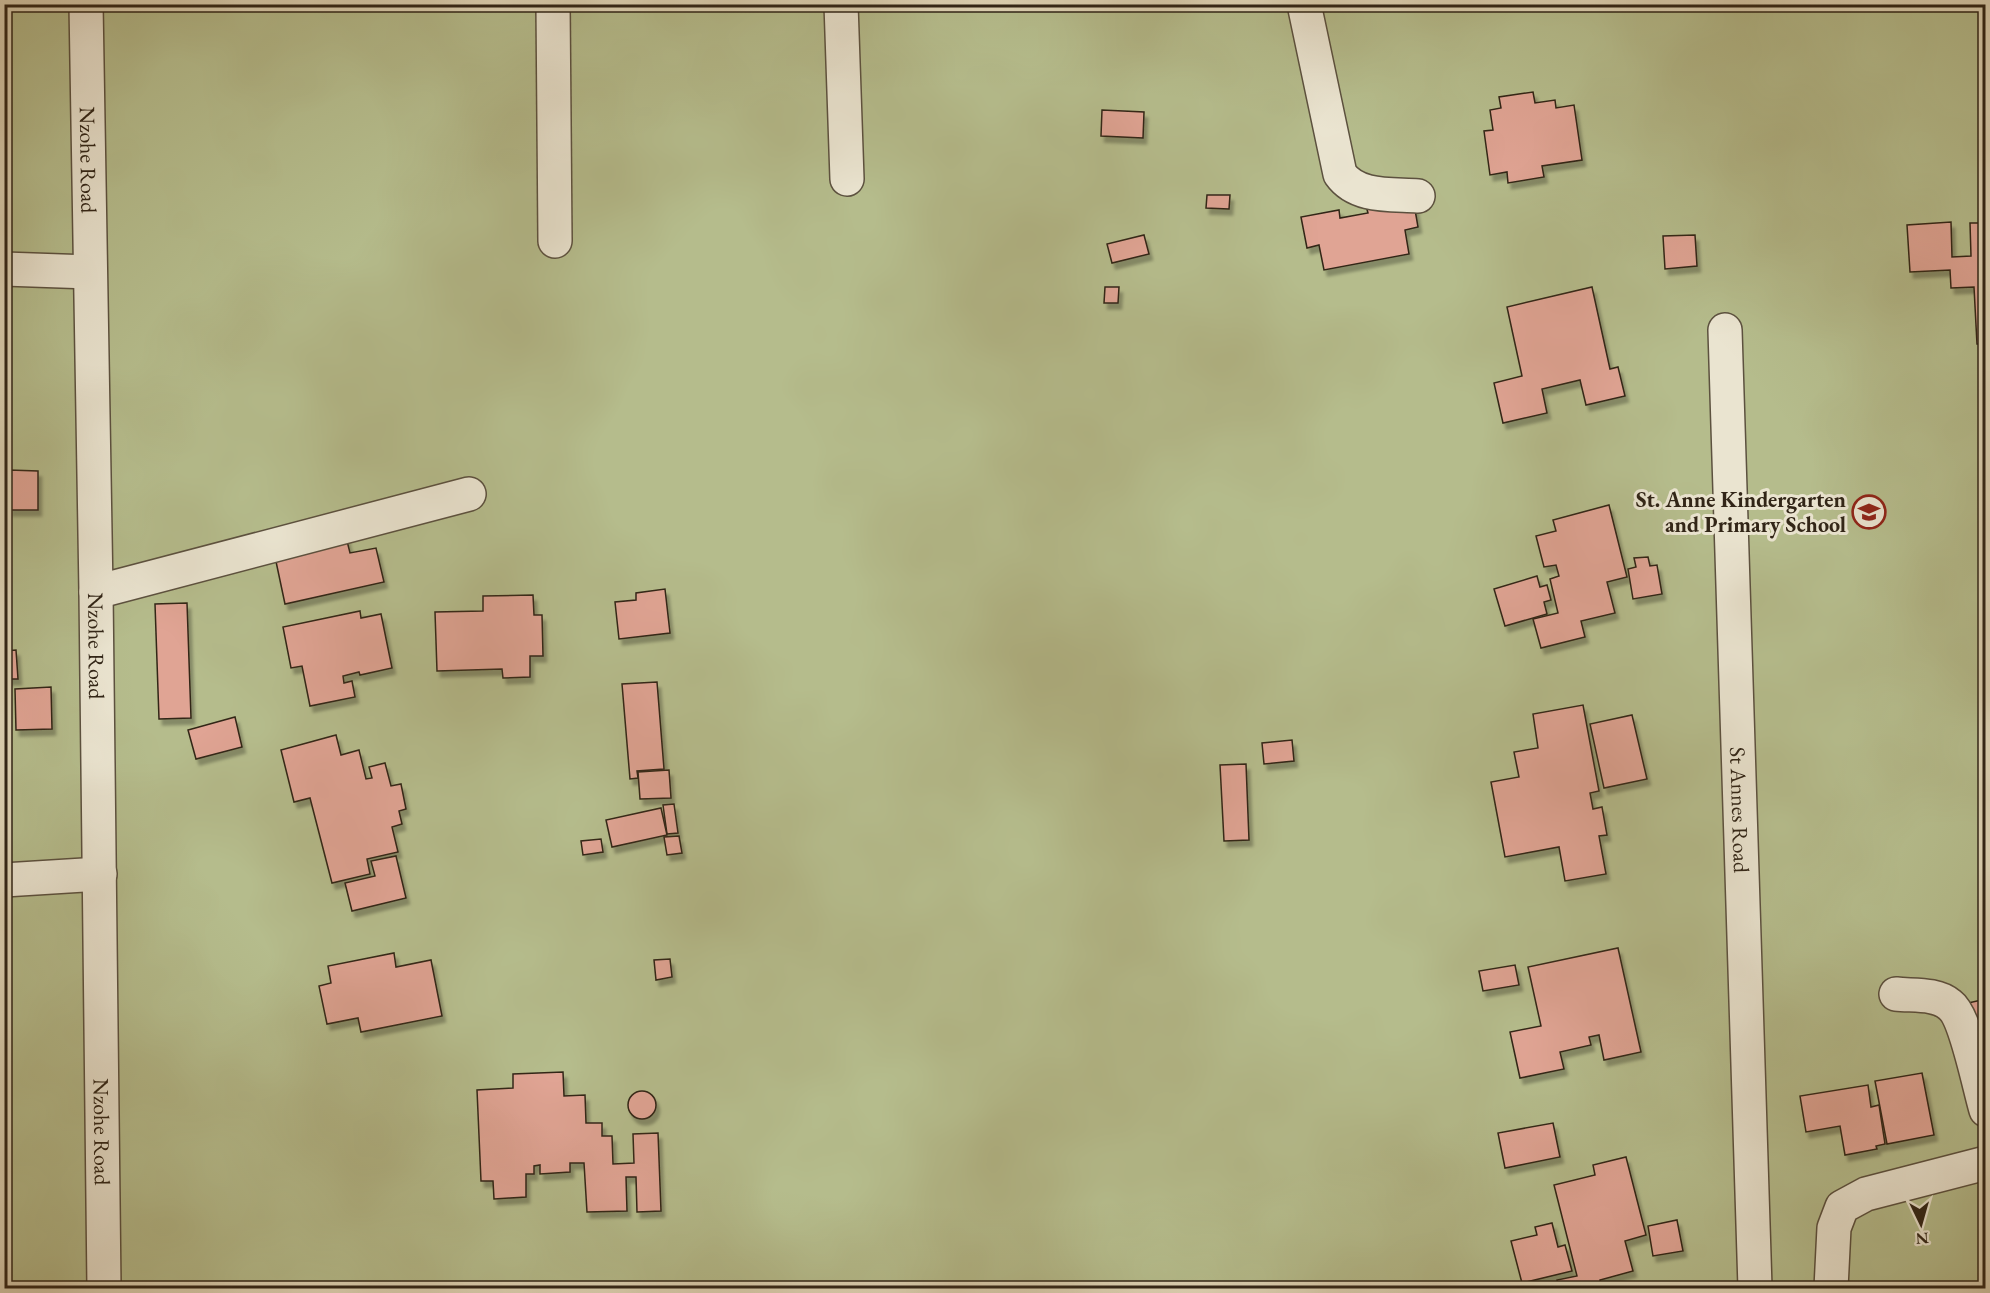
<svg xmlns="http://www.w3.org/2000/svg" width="1990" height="1293" font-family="'EB Garamond',serif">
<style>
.green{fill:#b5bc8c;stroke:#737052;stroke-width:1.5}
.building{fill:#e0a494;stroke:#312517;stroke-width:1.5;filter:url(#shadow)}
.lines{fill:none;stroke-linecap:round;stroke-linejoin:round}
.minor-casing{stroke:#5c513f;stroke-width:36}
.minor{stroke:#eae4d0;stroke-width:33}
.labels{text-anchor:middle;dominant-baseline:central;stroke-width:6;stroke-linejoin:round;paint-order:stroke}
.street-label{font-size:22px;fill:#312517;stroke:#eae4d0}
.poi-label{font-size:22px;font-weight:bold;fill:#312517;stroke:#eae4d0;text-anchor:end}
</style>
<defs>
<filter id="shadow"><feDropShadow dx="3.5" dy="6" stdDeviation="1.5" flood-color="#0004"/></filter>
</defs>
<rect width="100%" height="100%" fill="#dfd5b7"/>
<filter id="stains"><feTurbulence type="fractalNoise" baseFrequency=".00333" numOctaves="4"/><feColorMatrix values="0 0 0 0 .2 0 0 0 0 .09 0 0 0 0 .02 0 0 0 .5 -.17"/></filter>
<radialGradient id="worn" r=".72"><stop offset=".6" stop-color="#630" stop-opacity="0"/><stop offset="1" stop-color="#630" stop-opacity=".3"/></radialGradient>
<rect class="green" x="5" y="5" width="1980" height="1283"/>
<g class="building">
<polygon points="1533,92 1535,103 1555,100 1556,108 1574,105 1582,160 1542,166 1544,177 1508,183 1507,172 1490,175 1484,131 1493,130 1490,110 1501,108 1499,97"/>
<polygon points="1102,110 1144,112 1143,138 1101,136"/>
<polygon points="1207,195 1230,195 1229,209 1206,208"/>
<polygon points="1413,198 1418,227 1405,230 1409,254 1324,270 1319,245 1307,248 1301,217 1339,210 1340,218 1368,213 1366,206"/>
<polygon points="1951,222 1952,257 1971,256 1970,223 1986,223 1986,344 1977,344 1974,287 1951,288 1950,270 1910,272 1907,225"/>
<polygon points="1144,235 1149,254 1112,263 1107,244"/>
<polygon points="1695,235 1697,266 1665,269 1663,236"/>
<polygon points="1105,287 1119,287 1118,303 1104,303"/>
<polygon points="1592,287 1610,369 1618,367 1625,396 1586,405 1580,380 1542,389 1547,413 1503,423 1494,383 1522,376 1507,307"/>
<polygon points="9,470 38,471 38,510 9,510"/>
<polygon points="1609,505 1627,577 1607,582 1615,613 1581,621 1585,637 1541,648 1533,619 1558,613 1550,579 1559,576 1556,565 1544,567 1536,536 1556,531 1553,520"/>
<polygon points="346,537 350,553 376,548 384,582 285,604 274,552"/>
<polygon points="1648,557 1650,566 1657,565 1662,594 1633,599 1628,569 1636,567 1634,558"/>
<polygon points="1537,576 1540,587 1547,585 1551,600 1544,602 1547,614 1505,626 1494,589"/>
<polygon points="665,589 670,633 619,639 615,602 636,600 636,593"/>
<polygon points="533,595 534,615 542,615 543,656 530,656 530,677 503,678 502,669 437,671 435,612 483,611 483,596"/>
<polygon points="187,603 191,718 159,719 155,604"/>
<polygon points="360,611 361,618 381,614 392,668 360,675 359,672 343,676 344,683 352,681 355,697 310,706 302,666 291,668 283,627"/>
<polygon points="16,650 18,679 4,679 4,651"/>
<polygon points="657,682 664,769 637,771 638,778 630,779 622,684"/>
<polygon points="51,687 52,729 16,730 15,689"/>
<polygon points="1583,705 1599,791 1590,793 1593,809 1602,807 1607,835 1599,836 1606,874 1565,881 1559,847 1505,857 1491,782 1519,777 1514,752 1538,748 1533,714"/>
<polygon points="1632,715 1647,779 1604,788 1590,724"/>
<polygon points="235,717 242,747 196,759 188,730"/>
<polygon points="336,735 341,755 359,750 366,779 372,778 369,767 385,763 391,786 401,784 406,809 399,811 402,824 392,827 398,852 367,859 370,874 332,883 310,798 294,802 281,750"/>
<polygon points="1292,740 1294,761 1264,764 1262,743"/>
<polygon points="1246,764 1249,840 1224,841 1220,765"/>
<polygon points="669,770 671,798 640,799 638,772"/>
<polygon points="674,804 678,833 667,834 663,805"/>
<polygon points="661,808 667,835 612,847 606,820"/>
<polygon points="679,836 682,853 667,855 664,837"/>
<polygon points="601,839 603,852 583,855 581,841"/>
<polygon points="396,856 406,898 352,911 345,883 375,876 371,861"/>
<polygon points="1618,948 1641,1052 1604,1060 1599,1035 1589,1037 1591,1045 1560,1052 1564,1069 1520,1078 1510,1032 1541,1026 1528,967"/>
<polygon points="394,953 396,967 431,960 442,1016 361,1032 358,1018 327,1024 319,986 331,983 328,966"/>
<polygon points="670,959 672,977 656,980 654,960"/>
<polygon points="1515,965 1519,985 1483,991 1479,971"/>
<polygon points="1986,999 1986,1080 1968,1003"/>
<polygon points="563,1072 564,1096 585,1095 586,1123 602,1123 602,1136 612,1136 613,1164 634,1163 633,1134 658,1133 661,1211 637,1212 636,1177 626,1177 627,1211 587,1212 584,1163 570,1163 570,1172 540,1174 540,1165 534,1166 534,1174 526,1174 526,1197 494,1199 493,1181 481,1181 477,1090 513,1088 513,1074"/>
<polygon points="1922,1073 1934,1135 1887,1144 1875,1081"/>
<polygon points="1868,1085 1871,1107 1879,1105 1885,1144 1876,1146 1877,1149 1845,1155 1840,1126 1806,1132 1800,1096"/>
<circle cx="642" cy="1105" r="14"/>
<polygon points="1553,1123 1560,1157 1505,1168 1498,1133"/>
<polygon points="1626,1157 1646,1235 1625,1241 1633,1271 1600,1280 1602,1288 1559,1288 1557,1280 1577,1276 1554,1185 1595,1175 1593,1165"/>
<polygon points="1677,1220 1683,1251 1653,1256 1648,1226"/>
<polygon points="1552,1223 1558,1247 1565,1245 1572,1271 1522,1283 1511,1241 1537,1235 1535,1227"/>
</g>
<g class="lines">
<g class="minor-casing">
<g id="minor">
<path id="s1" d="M86,4L96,592L104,1288"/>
<polyline points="553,4 555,241"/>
<polyline points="841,4 847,179"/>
<path d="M1304,4L1340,174C1357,198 1391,194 1418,196"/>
<polyline points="4,269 90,272"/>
<path id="s2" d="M1725,330L1755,1288"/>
<polyline points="96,592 469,494"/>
<polyline points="4,880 100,874"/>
<path d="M1896,994C1913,996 1936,993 1950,1005C1966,1017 1979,1087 1986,1110"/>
<polyline points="1831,1288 1834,1228 1842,1207 1866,1194 1986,1163"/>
</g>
</g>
<use href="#minor" class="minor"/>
</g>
<defs>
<g id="school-ring" transform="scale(1.725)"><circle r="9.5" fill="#eae4d0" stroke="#8f2418" stroke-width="1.5"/><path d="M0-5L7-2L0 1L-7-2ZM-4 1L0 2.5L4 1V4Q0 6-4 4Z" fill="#8f2418"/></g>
</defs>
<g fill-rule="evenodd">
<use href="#school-ring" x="1869" y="512"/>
</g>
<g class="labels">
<g class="street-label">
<text stroke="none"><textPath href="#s1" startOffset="156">Nzohe Road</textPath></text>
<text stroke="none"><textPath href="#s1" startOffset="642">Nzohe Road</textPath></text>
<text stroke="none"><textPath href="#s2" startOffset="480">St Annes Road</textPath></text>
<text stroke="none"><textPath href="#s1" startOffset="1128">Nzohe Road</textPath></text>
</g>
<g class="poi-label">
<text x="1846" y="499">St. Anne Kindergarten<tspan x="1846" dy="25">and Primary School</tspan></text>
</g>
</g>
<rect width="1990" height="1293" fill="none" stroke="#dfd5b7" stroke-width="24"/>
<rect x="6" y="6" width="1978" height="1281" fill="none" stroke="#312517" stroke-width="3"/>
<rect x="12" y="12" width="1966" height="1269" fill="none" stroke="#312517" stroke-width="1.5"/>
<g transform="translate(1921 1224) rotate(175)" stroke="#eae4d0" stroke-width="4.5" paint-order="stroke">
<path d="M0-4.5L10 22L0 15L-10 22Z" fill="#312517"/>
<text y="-9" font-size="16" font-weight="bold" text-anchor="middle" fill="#312517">N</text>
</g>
<rect width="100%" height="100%" filter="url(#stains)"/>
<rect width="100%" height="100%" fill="url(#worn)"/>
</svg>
